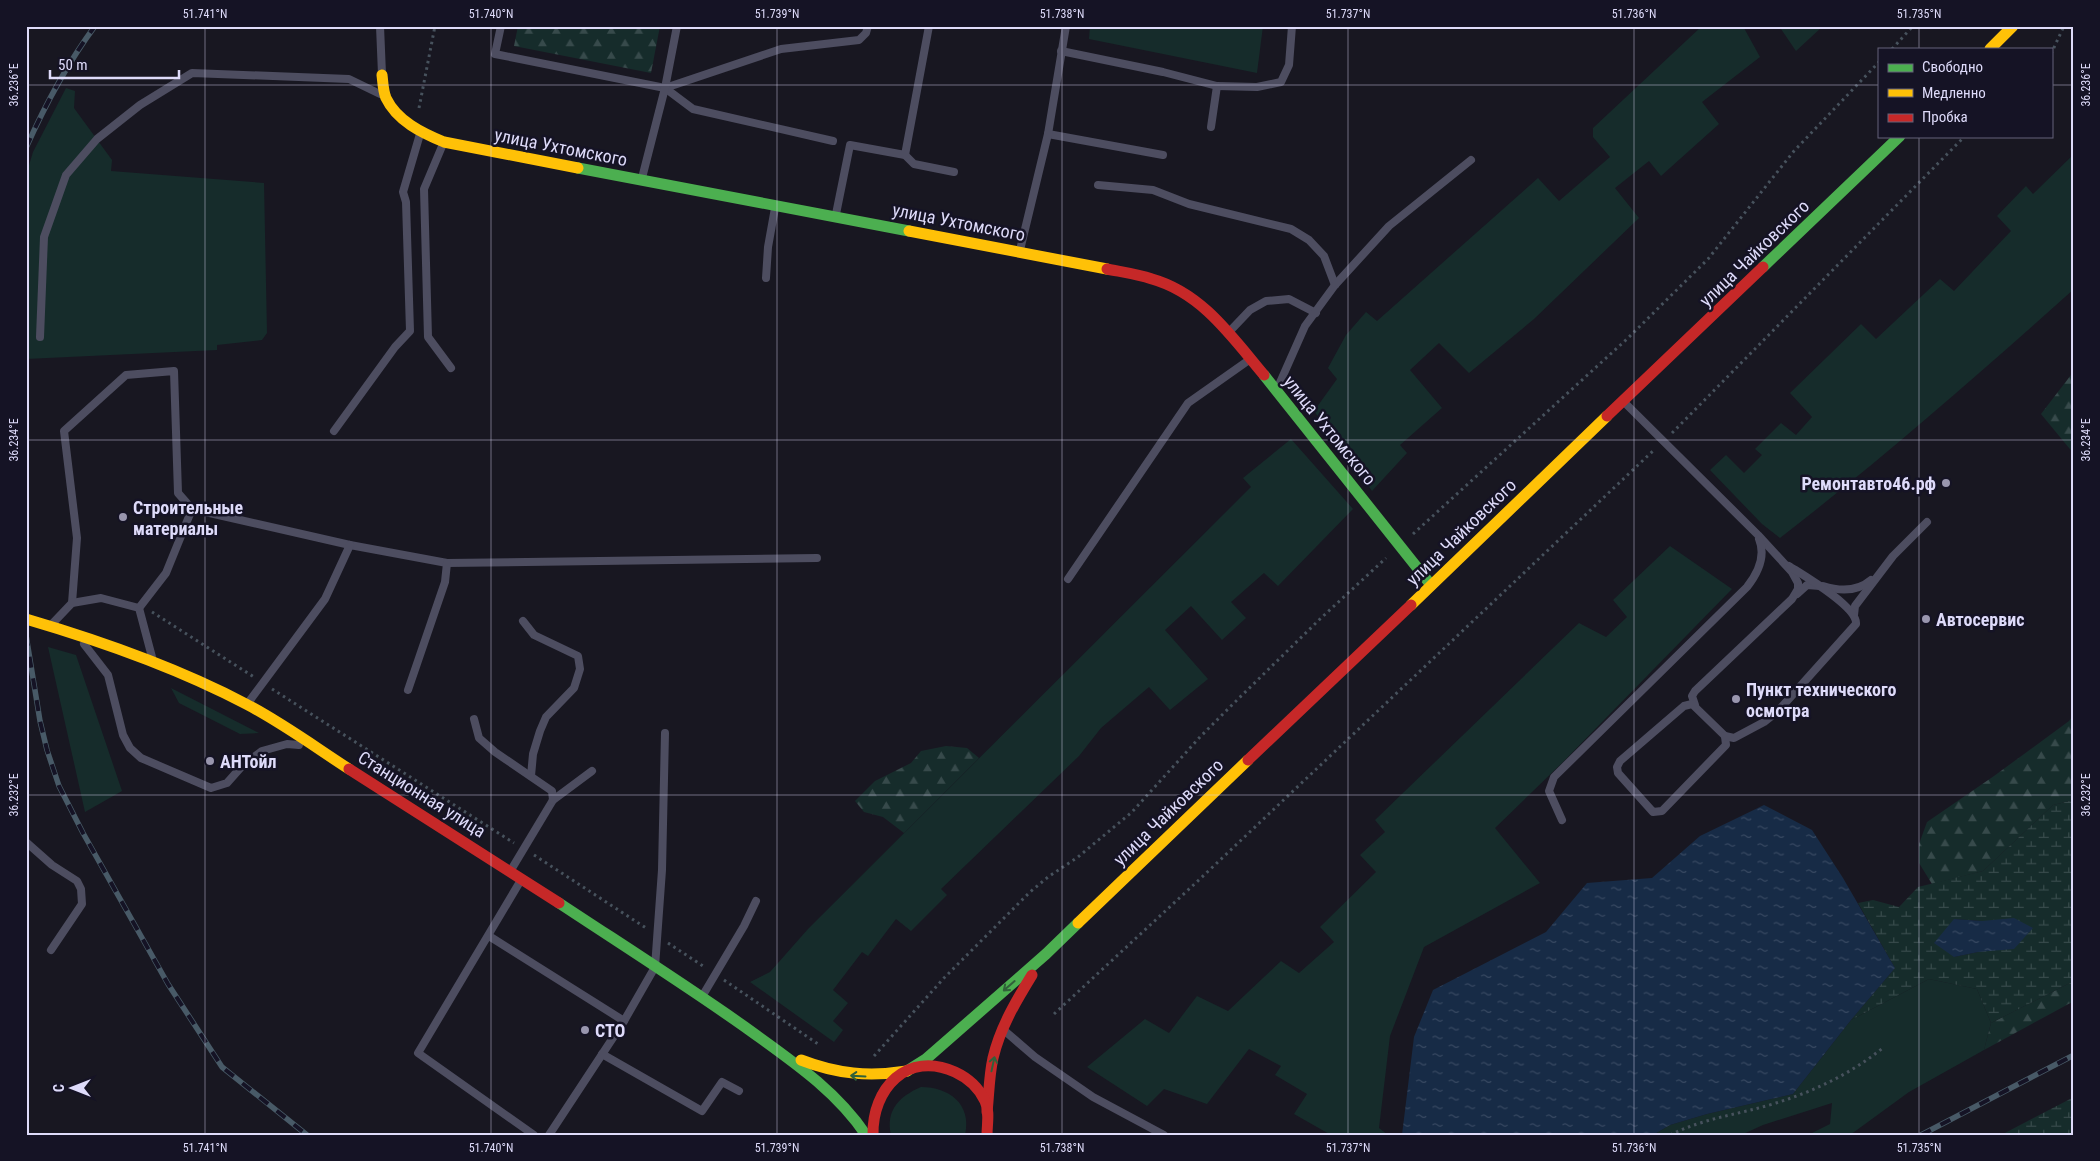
<svg xmlns="http://www.w3.org/2000/svg" width="2100" height="1161" font-family="'Roboto Condensed',sans-serif">
<style>
.green{fill:#162c2b}
.forest{fill:url(#forest-firs)}
.wetland{fill:url(#wetland-marsh);fill-rule:evenodd}
.water{fill:url(#water-ripples)}
.lines{fill:none;stroke-linecap:round;stroke-linejoin:round}
.path{stroke:#47525d;stroke-width:3;stroke-dasharray:2.5 4;stroke-linecap:butt}
.lane{stroke:#4d4d60;stroke-width:8}
.fast{stroke:#4caf50;stroke-width:11}
.slow{stroke:#ffc107;stroke-width:11}
.jam{stroke:#c62828;stroke-width:11}
.rail-casing{stroke:#485a67;stroke-width:5.5}
.rail{stroke:#151325;stroke-width:4;stroke-dasharray:11;stroke-linecap:butt}
.oneway{stroke:#30613a}
.ticks{fill:none;stroke:#dedbfa;stroke-width:1;stroke-opacity:0.45}
.poi-dot{fill:#9996ae;stroke:#151325;stroke-width:2}
.labels{text-anchor:middle;dominant-baseline:central;stroke-width:5;stroke-linejoin:round;paint-order:stroke}
.street-label{font-size:18px;fill:#dedbfa;stroke:#151325}
.poi-label{font-size:18px;font-weight:bold;fill:#dedbfa;stroke:#151325;text-anchor:start}
.neatline{fill:none;stroke:#dedbfa;stroke-width:2}
.ticks-label{font-size:12px;text-anchor:middle;fill:#dedbfa}
</style>
<defs>
<pattern id="forest-firs" width="22" height="20" patternUnits="userSpaceOnUse" patternTransform="scale(1.25)"><rect width="22" height="20" fill="#162c2b"/><path d="M5 1l3.5 6h-7zM16 11l3.5 6h-7z" fill="#374a4b"/></pattern>
<pattern id="wetland-marsh" width="20" height="14" patternUnits="userSpaceOnUse" patternTransform="scale(1.25)"><rect width="20" height="14" fill="#162c2b"/><path d="M1 5h8M5 5V1M11 12h8M15 12V8" fill="none" stroke="#374a4b"/></pattern>
<pattern id="water-ripples" width="26" height="14" patternUnits="userSpaceOnUse" patternTransform="scale(1.25)"><rect width="26" height="14" fill="#172b46"/><path d="M2 4q2-2 4 0t4 0M15 11q2-2 4 0t4 0" fill="none" stroke="#384962"/></pattern>
</defs>
<rect width="100%" height="100%" fill="#181721"/>
<g class="green">
<polygon points="1090,26 1263,26 1257,73 1089,39"/>
<polygon points="1702,26 1746,26 1744,28 1760,57 1702,102 1719,124 1661,176 1649,161 1615,188 1639,218 1534,319 1469,373 1439,343 1410,370 1442,408 1400,445 1407,453 1372,491 1314,411 1337,379 1328,368 1346,335 1366,312 1377,321 1538,178 1559,201 1610,157 1593,137 1593,128"/>
<polygon points="1779,26 1823,26 1796,51"/>
<polygon points="66,88 75,91 74,108 112,160 111,171 264,183 267,333 262,340 217,345 217,350 26,359 26,175 33,152"/>
<path d="M2074,154V289C1978,375 1882,459 1780,538L1762,524L1710,470L1726,455L1744,473L1762,455L1755,449L1781,423L1796,435L1812,417L1790,393L1861,324L1876,339L1940,279L1954,291L2011,231L1997,216L2026,186L2033,194Z"/>
<polygon points="1291,439 1353,509 1278,586 1264,573 1231,602 1246,618 1222,640 1191,606 1165,630 1208,679 1170,710 1149,687 1101,728 1079,756 941,889 947,895 911,931 896,919 868,956 862,952 833,990 848,1003 833,1021 843,1030 834,1042 750,982 770,972 808,929 1251,487 1243,478"/>
<polygon points="1670,546 1732,589 1563,762 1495,828 1540,883 1424,947 1390,1036 1379,1128 1388,1135 1331,1135 1294,1114 1307,1094 1275,1075 1281,1066 1249,1049 1207,1104 1164,1089 1147,1106 1087,1067 1145,1019 1169,1033 1197,996 1228,1011 1281,961 1299,973 1334,942 1320,927 1376,872 1360,855 1385,832 1375,820 1579,623 1606,637 1627,617 1613,600"/>
<polygon points="48,647 76,655 122,791 85,812"/>
<polygon points="171,688 259,733 240,734 179,703"/>
<polygon points="1929,979 1977,989 1991,1023 1984,1050 1909,1092 1850,1135 1808,1135 1830,1124 1832,1103 1763,1125 1741,1135 1653,1135 1670,1125 1707,1114 1793,1094 1851,1020"/>
<path d="M921,1087C949,1087 972,1104 965,1135H891C885,1110 900,1096 921,1087Z"/>
</g>
<g class="forest">
<polygon points="518,26 660,26 651,73 514,46"/>
<polygon points="2074,371 2074,454 2041,414"/>
<polygon points="2074,714 2074,800 2053,805 1983,871 1932,884 1919,863 1919,844 1927,822 1994,776 2069,721"/>
<polygon points="946,746 967,748 979,758 904,833 883,817 864,812 855,801 875,781 911,763 921,751"/>
<polygon points="2074,981 2074,1001 1984,1050 1991,1023"/>
</g>
<g class="wetland">
<path d="M2074,800V981L1991,1023L1977,989L1929,979L1851,1020L1895,968L1858,903L1873,900L1899,907L1918,887L1983,871L2053,805ZM1954,919L1982,921L1978,952L1954,957Z"/>
<polygon points="2074,1097 2074,1135 2001,1135"/>
</g>
<g class="water">
<polygon points="1764,805 1812,830 1843,878 1895,968 1851,1020 1793,1094 1707,1114 1670,1125 1653,1135 1402,1135 1414,1037 1433,990 1546,932 1587,883 1652,878 1700,836"/>
<polygon points="2014,918 2033,928 2014,949 1978,952 1954,957 1934,943 1954,919 1982,921"/>
</g>
<g class="lines">
<g class="path">
<polyline points="1892,49 1913,26"/>
<polyline points="2051,54 2064,26"/>
<polyline points="419,108 435,26"/>
<polyline points="1672,433 1965,136"/>
<polyline points="1413,534 1627,339 1708,259 1794,151 1879,62"/>
<polyline points="152,612 254,677"/>
<polyline points="272,689 514,843"/>
<polyline points="534,855 646,928"/>
<polyline points="668,943 706,968"/>
<polyline points="724,980 818,1044"/>
<polyline points="1054,1014 1201,878 1655,449"/>
<polyline points="874,1056 944,978 1030,892 1048,877 1078,857 1132,812 1200,737 1233,704 1320,619 1386,558"/>
<path d="M1670,1135C1707,1117 1738,1115 1776,1103C1815,1091 1852,1073 1884,1047"/>
</g>
<g class="lane">
<polyline points="380,26 382,74"/>
<polyline points="501,26 495,54 665,88 781,49 859,40 866,33 868,26"/>
<polyline points="1061,51 1163,72 1217,86 1257,87 1281,82 1289,65 1292,26"/>
<polyline points="665,88 693,109 833,141"/>
<polyline points="1211,127 1217,86"/>
<polyline points="1048,134 1163,155"/>
<polyline points="443,144 424,189 428,337 451,368"/>
<polyline points="905,155 914,164 954,172"/>
<polyline points="642,178 665,88 677,26"/>
<polyline points="1098,185 1153,190 1189,204 1291,229 1309,240 1324,256 1335,285"/>
<polyline points="836,214 850,145 905,155 929,26"/>
<polyline points="1020,250 1048,134 1066,26"/>
<polyline points="766,278 768,247 775,208"/>
<polyline points="1230,331 1250,310 1266,301 1289,299 1316,313"/>
<polyline points="40,337 44,237 66,175 97,139 140,105 192,73 349,79 380,94"/>
<polyline points="1278,387 1305,326 1335,285 1389,226 1471,160"/>
<polyline points="1626,404 1758,535 1792,572 1798,583 1798,589 1792,599 1695,691 1692,696 1695,705"/>
<polyline points="334,431 395,347 410,331 406,202 403,192 420,134"/>
<polyline points="1068,579 1188,403 1249,360"/>
<path d="M1823,586C1839,591 1857,592 1871,580"/>
<polyline points="1797,594 1807,585 1820,586"/>
<polyline points="72,603 77,538 64,431 126,375 174,371 178,493 192,509"/>
<polyline points="139,608 166,573 192,509 350,545 447,563 817,558"/>
<polyline points="1854,615 1855,606 1893,556 1927,522"/>
<polyline points="523,621 534,635 578,656 580,669 574,688 546,717 540,731 533,754 531,776"/>
<polyline points="52,624 72,603 101,598 139,608 152,657"/>
<polyline points="84,644 108,675 123,735 130,748 141,758 211,788 227,783 243,765 262,751 287,744 299,745"/>
<polyline points="408,690 445,582 447,563"/>
<polyline points="248,703 325,599 350,545"/>
<polygon points="1692,704 1725,736 1726,745 1662,811 1653,812 1618,773 1617,767 1620,761 1684,706"/>
<polyline points="474,719 479,738 495,752 552,791 553,800 511,870"/>
<path d="M1725,736L1734,738L1764,722L1778,711L1856,624C1858,607 1803,575 1789,566"/>
<polyline points="553,800 592,771"/>
<path d="M1562,820L1549,791L1554,777L1747,587C1758,573 1766,556 1759,539"/>
<polyline points="26,842 52,865 77,881 81,889 82,904 51,950"/>
<polyline points="521,880 418,1053 534,1135"/>
<polyline points="489,936 624,1021"/>
<polyline points="703,995 744,926 756,901"/>
<polyline points="1006,1032 1035,1057 1093,1097 1164,1135"/>
<polyline points="602,1054 702,1111 722,1082 739,1091"/>
<polyline points="549,1135 624,1021 655,967 662,870 665,733"/>
</g>
<g class="fast">
<polyline points="578,168 909,231"/>
<polyline points="1763,267 1900,136"/>
<polyline points="1264,375 1431,585"/>
<path d="M559,903C621,944 684,984 745,1027C789,1059 835,1089 866,1135"/>
<polyline points="907,1071 926,1059 1046,954 1078,923"/>
</g>
<g class="slow">
<polyline points="1990,49 2013,26"/>
<path d="M382,75C383,83 383,91 386,98C397,121 422,133 444,142L578,168"/>
<polyline points="909,231 1107,269"/>
<polyline points="1411,605 1607,416"/>
<path d="M26,619C101,641 176,667 246,704C281,722 315,747 349,769"/>
<polyline points="1078,923 1248,760"/>
<path d="M801,1060C837,1074 869,1077 907,1071"/>
</g>
<g class="jam">
<path d="M1107,269C1122,272 1137,274 1152,279C1202,293 1232,337 1264,375"/>
<polyline points="1607,416 1763,267"/>
<polyline points="1248,760 1411,605"/>
<polyline points="349,769 559,903"/>
<path d="M987,1112C989,1094 989,1076 993,1058C1000,1028 1016,1001 1032,975"/>
<path d="M873,1135C872,1089 907,1050 955,1072C968,1078 979,1088 985,1101C990,1111 987,1124 987,1135"/>
</g>
<g class="rail-casing">
<g id="rail">
<path d="M26,148C45,105 67,64 95,26"/>
<polyline points="26,635 40,721 47,750 59,786 83,833 168,984 222,1067 307,1135"/>
<polyline points="1921,1135 2074,1055"/>
</g>
</g>
<use href="#rail" class="rail"/>
</g>
<defs><path id="oneway-shaft" d="M-6 0H5M1.5-3L5.5 0L1.5 3" fill="none" stroke-width="1.6" stroke-linecap="round" stroke-linejoin="round" transform="scale(1.25)"/></defs>
<g class="oneway">
<use href="#oneway-shaft" transform="translate(1009 986) rotate(139)"/>
<use href="#oneway-shaft" transform="translate(993 1064) rotate(-78)"/>
<use href="#oneway-shaft" transform="translate(858 1076) rotate(-177)"/>
</g>
<path class="ticks" d="M205,26V1135M491,26V1135M777,26V1135M1062,26V1135M1348,26V1135M1634,26V1135M1919,26V49M26,85H1879M2051,85H2074M1919,136V1135M26,440H2074M26,795H2074"/>
<g class="poi-dot">
<circle cx="1946" cy="483" r="5"/>
<circle cx="123" cy="517" r="5"/>
<circle cx="1926" cy="619" r="5"/>
<circle cx="1736" cy="699" r="5"/>
<circle cx="210" cy="761" r="5"/>
<circle cx="585" cy="1030" r="5"/>
</g>
<g class="labels">
<g class="street-label">
<text transform="translate(561 147) rotate(11)">улица Ухтомского</text>
<text transform="translate(959 222) rotate(11)">улица Ухтомского</text>
<text transform="translate(1754 253) rotate(-44)">улица Чайковского</text>
<text transform="translate(1330 430) rotate(51)">улица Ухтомского</text>
<text transform="translate(1461 532) rotate(-44)">улица Чайковского</text>
<text transform="translate(422 794) rotate(32)">Станционная улица</text>
<text transform="translate(1168 812) rotate(-44)">улица Чайковского</text>
</g>
<g class="poi-label">
<text x="1936" y="483" text-anchor="end">Ремонтавто46.рф</text>
<text x="133" y="507">Строительные<tspan x="133" dy="21">материалы</tspan></text>
<text x="1936" y="619">Автосервис</text>
<text x="1746" y="689">Пункт технического<tspan x="1746" dy="21">осмотра</tspan></text>
<text x="220" y="761">АНТойл</text>
<text x="595" y="1030">СТО</text>
</g>
</g>
<rect width="2100" height="1161" fill="none" stroke="#151325" stroke-width="55"/>
<rect x="1878" y="48" width="175" height="90" fill="#151325" stroke="#65637a"/>
<rect x="1888" y="64" width="25" height="8" fill="#4caf50" stroke="#65637a"/>
<text x="1922" y="72" font-size="15" fill="#dedbfa">Свободно</text>
<rect x="1888" y="89" width="25" height="8" fill="#ffc107" stroke="#65637a"/>
<text x="1922" y="98" font-size="15" fill="#dedbfa">Медленно</text>
<rect x="1888" y="114" width="25" height="8" fill="#c62828" stroke="#65637a"/>
<text x="1922" y="122" font-size="15" fill="#dedbfa">Пробка</text>
<g transform="translate(72 1088) rotate(270)" stroke="#151325" stroke-width="4" paint-order="stroke">
<path d="M0-4L9 19L0 12L-9 19Z" fill="#dedbfa"/>
<text y="-8" font-size="14" font-weight="bold" text-anchor="middle" fill="#dedbfa">С</text>
</g>
<path d="M50 70v8h129v-8" fill="none" stroke="#dedbfa" stroke-width="2.5"/>
<text x="58" y="70" font-size="15" fill="#dedbfa" stroke="#151325" stroke-width="4" paint-order="stroke">50 m</text>
<rect x="28" y="28" width="2044" height="1106" class="neatline"/>
<g class="ticks-label">
<text x="205" y="18">51.741°N</text>
<text x="491" y="18">51.740°N</text>
<text x="777" y="18">51.739°N</text>
<text x="1062" y="18">51.738°N</text>
<text x="1348" y="18">51.737°N</text>
<text x="1634" y="18">51.736°N</text>
<text x="1919" y="18">51.735°N</text>
<text transform="translate(2086 85) rotate(-90)" y="4">36.236°E</text>
<text transform="translate(14 85) rotate(-90)" y="4">36.236°E</text>
<text transform="translate(2086 440) rotate(-90)" y="4">36.234°E</text>
<text transform="translate(14 440) rotate(-90)" y="4">36.234°E</text>
<text transform="translate(2086 795) rotate(-90)" y="4">36.232°E</text>
<text transform="translate(14 795) rotate(-90)" y="4">36.232°E</text>
<text x="205" y="1152">51.741°N</text>
<text x="491" y="1152">51.740°N</text>
<text x="777" y="1152">51.739°N</text>
<text x="1062" y="1152">51.738°N</text>
<text x="1348" y="1152">51.737°N</text>
<text x="1634" y="1152">51.736°N</text>
<text x="1919" y="1152">51.735°N</text>
</g>
</svg>
